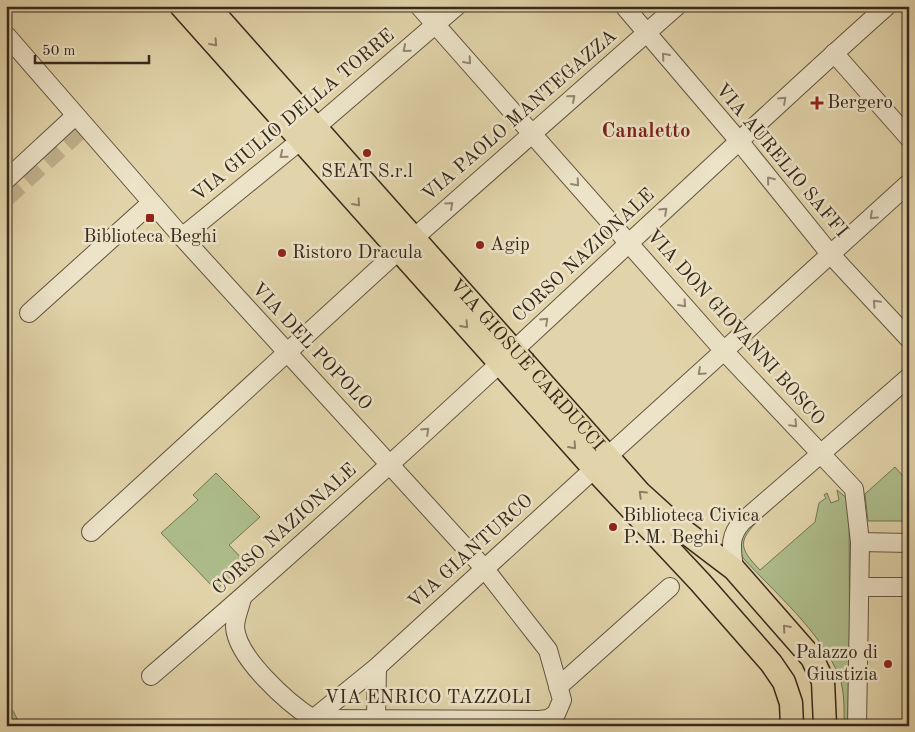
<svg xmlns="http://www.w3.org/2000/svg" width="915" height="732" font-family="'Old Standard TT',serif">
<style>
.green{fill:#aebe8c;stroke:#727454}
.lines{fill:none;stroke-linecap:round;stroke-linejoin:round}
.minor-tunnel{stroke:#c0b28e;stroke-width:18;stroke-dasharray:18 9;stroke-linecap:butt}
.minor-casing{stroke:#625440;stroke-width:20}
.major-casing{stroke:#37291c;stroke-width:25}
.minor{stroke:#ece3c8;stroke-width:18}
.major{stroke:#e2d4aa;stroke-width:22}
.oneway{stroke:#8c7e63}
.oneway2{stroke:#928672}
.poi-dot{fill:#8f2418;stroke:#ece3c8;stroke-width:2}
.labels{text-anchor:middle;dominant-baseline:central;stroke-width:5;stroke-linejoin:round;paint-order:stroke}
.poi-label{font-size:19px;fill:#37291c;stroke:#ece3c8;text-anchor:start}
.street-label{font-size:19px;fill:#37291c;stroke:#ece3c8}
.quarter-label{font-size:21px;font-weight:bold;fill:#7a1f14;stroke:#ece3c8}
</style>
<rect width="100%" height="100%" fill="#e2d4aa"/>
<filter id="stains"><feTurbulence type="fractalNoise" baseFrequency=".004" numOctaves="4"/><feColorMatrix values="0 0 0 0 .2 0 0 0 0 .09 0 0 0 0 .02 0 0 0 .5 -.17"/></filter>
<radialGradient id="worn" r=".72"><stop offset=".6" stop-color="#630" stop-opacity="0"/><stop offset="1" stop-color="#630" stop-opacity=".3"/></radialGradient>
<g class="green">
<polygon points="895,467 909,483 909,521 868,521 865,494"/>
<polygon points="216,473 260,517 229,545 246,563 216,590 161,533 198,500 193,495"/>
<path d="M837,490L849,500L850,726H844C844,710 845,691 839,676C821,632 775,593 743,558C735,537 745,532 757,516L760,519C737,541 739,548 760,570L815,522L819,503L826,498L824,495L827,493L831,503L839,500Z"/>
<polygon points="6,698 21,726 6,726"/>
</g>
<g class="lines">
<polyline class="minor-tunnel" points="6,198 84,127"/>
<g class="minor-casing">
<g id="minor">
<polyline points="419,6 724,351 854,489 860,542 909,543"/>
<polyline points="624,6 739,141 831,255 909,339"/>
<polyline points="6,35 182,237 484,568 548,650 562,700 556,714 548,719 539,720 313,719"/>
<polyline points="834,53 909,138"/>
<polyline points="6,180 75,116"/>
<polyline points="182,237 301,140 457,6"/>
<polyline points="414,238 677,6"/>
<polyline points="29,313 151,203"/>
<polyline points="608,456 909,183"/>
<polyline points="91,532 399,250"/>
<path d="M734,569C732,550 728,537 742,522L909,377"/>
<polyline points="860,587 909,587"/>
<path d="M242,598C240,607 235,618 235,627C237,658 288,703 313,719"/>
<path d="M151,676C314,536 472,390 629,243C715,164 800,83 887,6"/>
<polyline points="558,687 670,587"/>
<polyline points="313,719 377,667 594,469"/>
<polyline points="376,719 377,667"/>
<polyline points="857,726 860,542"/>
</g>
</g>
<g class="major-casing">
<g id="major">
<polyline points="181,6 594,469 700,582 771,663 784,682 791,703 792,726"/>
<path id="s1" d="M208,6L640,493L672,522L734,569L812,658L823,681L825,726"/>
</g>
</g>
<use href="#minor" class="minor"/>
<use href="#major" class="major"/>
</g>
<defs><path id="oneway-chevron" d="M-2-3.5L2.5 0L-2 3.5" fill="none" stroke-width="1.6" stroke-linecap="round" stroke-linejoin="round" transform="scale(1.25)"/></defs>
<g class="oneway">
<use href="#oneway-chevron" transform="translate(214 43) rotate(48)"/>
<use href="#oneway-chevron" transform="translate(357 203) rotate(48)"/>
<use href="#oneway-chevron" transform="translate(465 325) rotate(48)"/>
<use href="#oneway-chevron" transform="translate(573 446) rotate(48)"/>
<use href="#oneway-chevron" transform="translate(642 494) rotate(-136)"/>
<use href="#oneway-chevron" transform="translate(786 628) rotate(-131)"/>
</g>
<g class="oneway2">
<use href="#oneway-chevron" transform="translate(406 49) rotate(140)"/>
<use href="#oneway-chevron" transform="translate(665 56) rotate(-131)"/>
<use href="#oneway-chevron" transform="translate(468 61) rotate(49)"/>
<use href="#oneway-chevron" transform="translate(572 98) rotate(-41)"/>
<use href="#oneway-chevron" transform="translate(783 100) rotate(-43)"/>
<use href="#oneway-chevron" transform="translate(283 155) rotate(141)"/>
<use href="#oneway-chevron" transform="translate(770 180) rotate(-129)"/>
<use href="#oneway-chevron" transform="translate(576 183) rotate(49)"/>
<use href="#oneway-chevron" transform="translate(450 205) rotate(-42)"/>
<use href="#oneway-chevron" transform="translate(664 211) rotate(-43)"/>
<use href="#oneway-chevron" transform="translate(873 216) rotate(137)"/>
<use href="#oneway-chevron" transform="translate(876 303) rotate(-133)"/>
<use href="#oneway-chevron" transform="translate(683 304) rotate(48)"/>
<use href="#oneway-chevron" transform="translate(545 321) rotate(-43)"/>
<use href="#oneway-chevron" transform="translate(701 372) rotate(138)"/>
<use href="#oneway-chevron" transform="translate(794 424) rotate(47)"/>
<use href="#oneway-chevron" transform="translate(426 431) rotate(-43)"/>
</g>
<g class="poi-dot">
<path d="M814.5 95.5h5v5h5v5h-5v5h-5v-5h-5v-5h5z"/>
<circle cx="367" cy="153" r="5"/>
<rect x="145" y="213" width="10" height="10" rx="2.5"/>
<circle cx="480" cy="245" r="5"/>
<circle cx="282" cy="253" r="5"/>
<circle cx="613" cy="527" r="5"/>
<circle cx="888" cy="664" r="5"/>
</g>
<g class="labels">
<g class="poi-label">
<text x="827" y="103">Bergero</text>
<text x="367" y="172" text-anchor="middle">SEAT S.r.l</text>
<text x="150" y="237" text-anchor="middle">Biblioteca Beghi</text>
<text x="490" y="245">Agip</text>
<text x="292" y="253">Ristoro Dracula</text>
<text x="623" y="516">Biblioteca Civica<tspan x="623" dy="22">P. M. Beghi</tspan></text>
<text x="878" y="653" text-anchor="end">Palazzo di<tspan x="878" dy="22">Giustizia</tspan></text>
</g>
<g class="street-label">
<text transform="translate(294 116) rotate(-40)">VIA GIULIO DELLA TORRE</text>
<text transform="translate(520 116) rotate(-41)">VIA PAOLO MANTEGAZZA</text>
<text transform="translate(781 161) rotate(50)">VIA AURELIO SAFFI</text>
<text transform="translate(584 256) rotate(-43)">CORSO NAZIONALE</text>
<text transform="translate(735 328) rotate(48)">VIA DON GIOVANNI BOSCO</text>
<text transform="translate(311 347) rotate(47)">VIA DEL POPOLO</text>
<text stroke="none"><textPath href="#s1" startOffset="480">VIA GIOSUÈ CARDUCCI</textPath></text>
<text transform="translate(285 530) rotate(-42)">CORSO NAZIONALE</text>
<text transform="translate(471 552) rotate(-42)">VIA GIANTURCO</text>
<text x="428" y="698">VIA ENRICO TAZZOLI</text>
</g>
<g class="quarter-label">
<text x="646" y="131">Canaletto</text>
</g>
</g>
<rect width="915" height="732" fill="none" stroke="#e2d4aa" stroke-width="25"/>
<rect x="8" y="8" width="900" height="717" fill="none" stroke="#37291c" stroke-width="2.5"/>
<rect x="12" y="12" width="890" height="707" fill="none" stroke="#37291c"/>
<path d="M35 55v8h114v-8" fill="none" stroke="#37291c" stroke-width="2.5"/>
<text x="42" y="55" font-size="15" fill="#37291c" stroke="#ece3c8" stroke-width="4" paint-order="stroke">50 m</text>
<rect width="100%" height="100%" filter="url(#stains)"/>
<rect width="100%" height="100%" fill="url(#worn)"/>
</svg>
